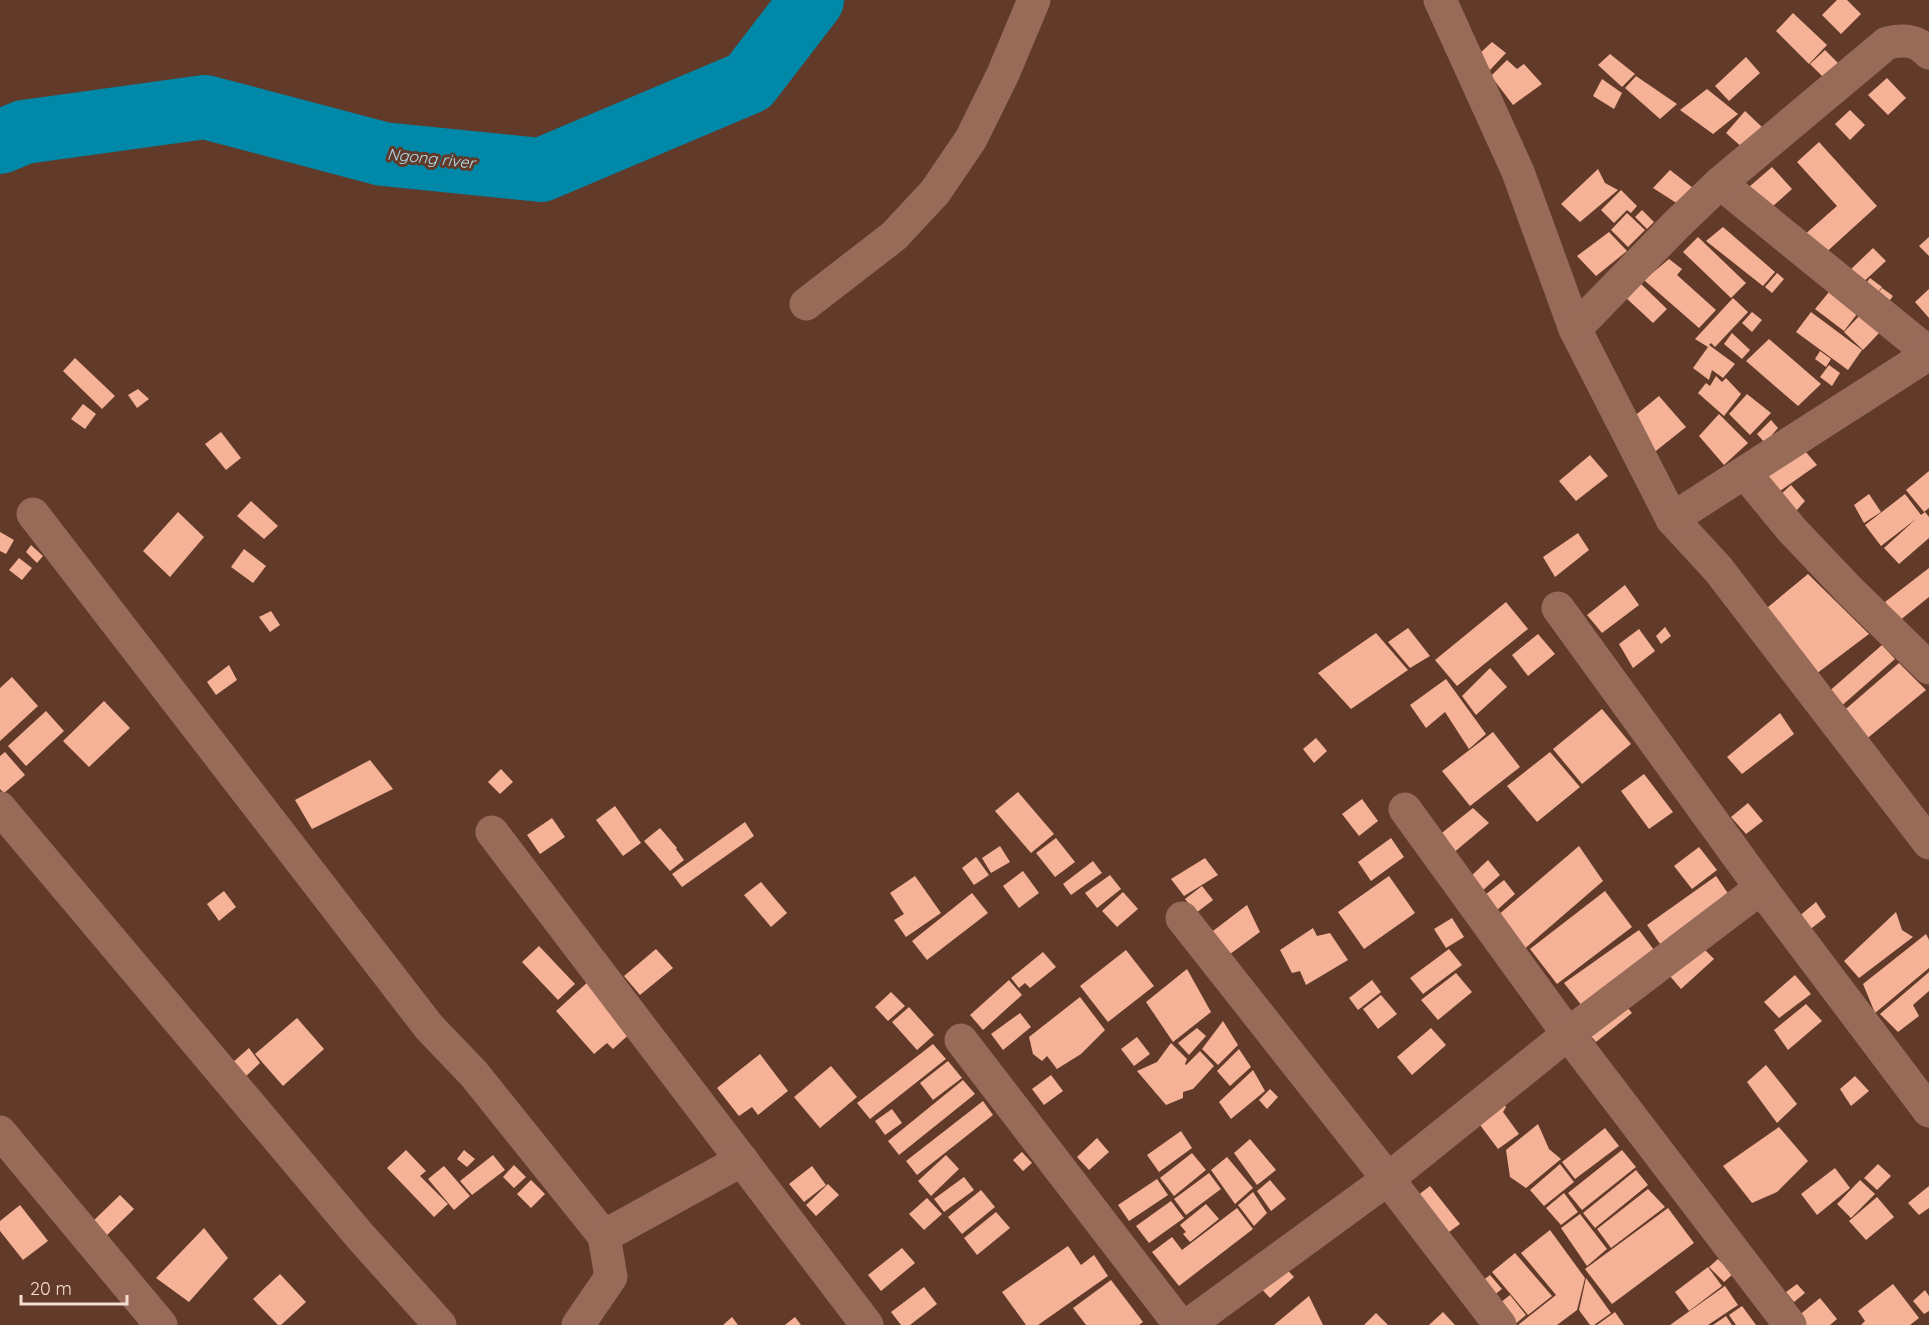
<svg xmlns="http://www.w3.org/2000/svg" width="1929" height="1325" font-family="Quicksand,sans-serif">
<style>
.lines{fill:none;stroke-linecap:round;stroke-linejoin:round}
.river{stroke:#0088a9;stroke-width:64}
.building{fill:#f5b297}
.minor{stroke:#986b59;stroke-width:33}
.labels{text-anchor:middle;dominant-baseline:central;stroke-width:6;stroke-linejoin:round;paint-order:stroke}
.water-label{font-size:16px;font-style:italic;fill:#b1e0f2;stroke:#623a29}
</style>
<rect width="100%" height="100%" fill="#623a29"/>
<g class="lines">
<polyline class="river" points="0,142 24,132 205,107 383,154 541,170 749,82 812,0"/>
</g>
<g class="building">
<polygon points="1837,0 1847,0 1861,14 1841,34 1822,15"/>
<polygon points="1793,13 1827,45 1809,64 1776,31"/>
<polygon points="1492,42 1506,53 1490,70 1479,54"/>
<polygon points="1825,50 1846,71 1831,85 1810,64"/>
<polygon points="1610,54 1635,74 1622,87 1598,65"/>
<polygon points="1746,57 1760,73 1729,101 1715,86"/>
<polygon points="1507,60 1517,69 1524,64 1542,84 1513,105 1491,76"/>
<polygon points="1636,76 1677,104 1660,119 1625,88"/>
<polygon points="1887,78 1906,98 1888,115 1868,95"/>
<polygon points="1602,79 1622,93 1614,109 1593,96"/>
<polygon points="1707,89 1738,114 1713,134 1680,110"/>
<polygon points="1850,110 1865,125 1850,140 1835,124"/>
<polygon points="1745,111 1763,128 1744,149 1726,133"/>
<polygon points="1819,142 1877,206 1821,257 1803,236 1837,206 1797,162"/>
<polygon points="1772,167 1792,189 1761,217 1741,194"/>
<polygon points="1598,169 1605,183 1618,190 1580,222 1561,204"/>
<polygon points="1670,170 1693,188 1678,204 1653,188"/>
<polygon points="1621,190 1637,206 1631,213 1627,210 1614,223 1601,210"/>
<polygon points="1642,210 1654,222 1647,229 1635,217"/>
<polygon points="1627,213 1645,230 1628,247 1611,230"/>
<polygon points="1723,227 1775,272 1763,286 1706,241"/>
<polygon points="1609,232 1627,251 1596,276 1577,256"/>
<polygon points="1698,237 1746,283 1731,298 1683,252"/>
<polygon points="1929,237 1929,256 1919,246"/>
<polygon points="1873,248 1886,261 1860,285 1848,272"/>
<polygon points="1669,259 1682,269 1677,275 1716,310 1699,328 1644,280"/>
<polygon points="1777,273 1784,279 1772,293 1765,287"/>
<polygon points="1870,278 1882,287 1873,299 1861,290"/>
<polygon points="1639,282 1667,309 1653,323 1624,296"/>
<polygon points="1882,288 1893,296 1887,304 1876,296"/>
<polygon points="1929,289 1929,318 1915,302"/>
<polygon points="1829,292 1857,314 1844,331 1815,309"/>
<polygon points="1733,298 1748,312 1715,347 1711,343 1709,345 1735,364 1723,378 1712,370 1709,380 1693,368 1708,347 1695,339"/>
<polygon points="1752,312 1762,320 1752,332 1742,323"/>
<polygon points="1811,312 1862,350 1848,370 1796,332"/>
<polygon points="1861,314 1880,332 1863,350 1844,332"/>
<polygon points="1732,333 1750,350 1742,359 1724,344"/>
<polygon points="1769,339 1821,384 1798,406 1746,361"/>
<polygon points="1820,351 1831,359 1826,367 1815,359"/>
<polygon points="75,358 115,396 102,409 63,371"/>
<polygon points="1829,365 1840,373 1832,386 1820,377"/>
<polygon points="1716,376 1722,382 1726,378 1741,394 1724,416 1698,393 1706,383 1710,386"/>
<polygon points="138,389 149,399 137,408 128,395"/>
<polygon points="1747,394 1771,413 1750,435 1729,414"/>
<polygon points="1659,396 1686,427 1647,458 1626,423"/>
<polygon points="83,404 96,414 85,429 71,419"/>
<polygon points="1719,414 1748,443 1724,465 1699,436"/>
<polygon points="1771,420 1778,428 1765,443 1757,434"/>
<polygon points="221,432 241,458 226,470 205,444"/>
<polygon points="1799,444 1817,465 1780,491 1764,471"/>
<polygon points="1590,455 1608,476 1576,501 1559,481"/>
<polygon points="1929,471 1929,508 1924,512 1906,490"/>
<polygon points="1791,485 1805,501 1796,511 1780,495"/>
<polygon points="1869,494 1881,512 1864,523 1854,505"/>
<polygon points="1905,494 1921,515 1925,512 1929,517 1929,538 1899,564 1884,548 1916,519 1881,546 1865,525"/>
<polygon points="251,501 278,526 264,539 237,516"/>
<polygon points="178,512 204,537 170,577 143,551"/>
<polygon points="0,532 14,540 6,554 0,551"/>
<polygon points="1578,533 1589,550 1555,577 1543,557"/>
<polygon points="31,545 43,556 37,563 26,552"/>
<polygon points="244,549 266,566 253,583 231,567"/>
<polygon points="19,558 32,568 22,580 9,570"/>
<polygon points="1929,568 1929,597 1899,621 1885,602"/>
<polygon points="1808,574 1869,634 1812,677 1762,612"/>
<polygon points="1625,585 1639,605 1602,633 1587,615"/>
<polygon points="1506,602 1528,629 1457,686 1435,660"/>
<polygon points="271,611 280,625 270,632 259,617"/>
<polygon points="1665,627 1671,636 1661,644 1656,636"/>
<polygon points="1408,628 1430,656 1410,668 1388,642"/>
<polygon points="1639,629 1655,651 1633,668 1619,644"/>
<polygon points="1376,633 1408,670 1351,709 1318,673"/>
<polygon points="1538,634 1555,654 1528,676 1512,655"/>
<polygon points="1882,645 1895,659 1839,708 1826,694"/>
<polygon points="1899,663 1926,690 1864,741 1840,714"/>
<polygon points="229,665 237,680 216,695 207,682"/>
<polygon points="1490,668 1507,687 1476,715 1462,696"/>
<polygon points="12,677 38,706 0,741 0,688"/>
<polygon points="1446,679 1486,734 1469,749 1445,712 1426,728 1410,705"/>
<polygon points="104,701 130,728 89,767 63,741"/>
<polygon points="1602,709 1631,744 1582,784 1553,749"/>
<polygon points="46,711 64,731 26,766 8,746"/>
<polygon points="1780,713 1794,734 1742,774 1727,757"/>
<polygon points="1493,732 1520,767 1470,806 1442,771"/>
<polygon points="1316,738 1327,751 1314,763 1303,749"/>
<polygon points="5,752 25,775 4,793 0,789 0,756"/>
<polygon points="1550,752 1580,787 1537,822 1507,786"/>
<polygon points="370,760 393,789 312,829 295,800"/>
<polygon points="501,769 513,782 500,794 488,782"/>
<polygon points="1644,774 1673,812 1649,829 1621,791"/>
<polygon points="1018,792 1054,834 1031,853 995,811"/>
<polygon points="1362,799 1378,821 1359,836 1342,814"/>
<polygon points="1748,803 1763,821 1746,834 1731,817"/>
<polygon points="615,806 641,843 623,856 596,820"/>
<polygon points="1473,808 1489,823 1452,854 1438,836"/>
<polygon points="552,818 565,837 540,854 527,835"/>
<polygon points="745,822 754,836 682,887 672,874"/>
<polygon points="660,828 677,848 676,849 684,860 670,871 644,841"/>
<polygon points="1056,838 1075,862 1055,877 1036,853"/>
<polygon points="1391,838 1404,857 1371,881 1358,862"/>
<polygon points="1000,846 1010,862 991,873 982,858"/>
<polygon points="1579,846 1603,881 1522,951 1497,916"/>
<polygon points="1699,847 1717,870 1692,889 1674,866"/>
<polygon points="976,857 989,875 974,885 962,868"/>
<polygon points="1205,858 1218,875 1184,896 1171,879"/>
<polygon points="1488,860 1500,875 1482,891 1470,877"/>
<polygon points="1093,861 1102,873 1071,895 1063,884"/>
<polygon points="1023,871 1039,893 1019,908 1003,886"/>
<polygon points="1110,875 1121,889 1097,908 1085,893"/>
<polygon points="915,876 941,913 906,937 894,920 904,914 890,893"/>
<polygon points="1389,876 1415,913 1364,949 1338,912"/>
<polygon points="1716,876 1736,905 1667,954 1647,925"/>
<polygon points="1504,880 1515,894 1497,910 1485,895"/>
<polygon points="761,882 787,913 771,927 744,895"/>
<polygon points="1202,886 1213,900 1196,913 1185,899"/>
<polygon points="224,891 236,907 219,921 207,904"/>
<polygon points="1605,891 1632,927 1557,984 1530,949"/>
<polygon points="1123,892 1138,909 1117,927 1102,911"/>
<polygon points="972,893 988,913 927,960 912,941"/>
<polygon points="1816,902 1826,917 1808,931 1797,918"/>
<polygon points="1247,905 1260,932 1226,957 1209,934"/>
<polygon points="1896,912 1902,930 1913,937 1859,978 1844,961"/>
<polygon points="1452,918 1464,937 1446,948 1434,929"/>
<polygon points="1313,928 1317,936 1330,933 1348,960 1306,985 1300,971 1292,973 1280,950"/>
<polygon points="1639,930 1660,958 1586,1011 1564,983"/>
<polygon points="1926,934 1929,940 1929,968 1875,1013 1863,984"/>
<polygon points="1696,941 1714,959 1681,989 1663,968"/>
<polygon points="539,946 575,984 558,1000 522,962"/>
<polygon points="656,949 673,968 640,995 624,976"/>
<polygon points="1449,949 1462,965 1423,994 1410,978"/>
<polygon points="1126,950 1154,986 1108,1022 1080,986"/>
<polygon points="1043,952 1056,967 1030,988 1025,983 1019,988 1011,978"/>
<polygon points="1187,969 1211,1012 1173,1042 1146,1002"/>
<polygon points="1929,972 1929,991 1913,1005 1919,1016 1898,1032 1880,1014"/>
<polygon points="1456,973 1472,992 1438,1020 1421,1000"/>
<polygon points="1795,975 1811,994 1779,1018 1764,1002"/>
<polygon points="590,980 634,1030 613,1049 607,1043 594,1054 556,1011"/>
<polygon points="1009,980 1022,995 983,1030 970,1015"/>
<polygon points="1372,980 1381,992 1358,1010 1349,998"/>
<polygon points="891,992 905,1006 888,1021 875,1007"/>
<polygon points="1381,995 1397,1014 1378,1029 1363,1009"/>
<polygon points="1080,997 1105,1030 1081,1054 1057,1069 1047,1056 1042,1061 1033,1054 1029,1037"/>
<polygon points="1620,999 1632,1013 1596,1042 1584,1028"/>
<polygon points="1806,1004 1822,1021 1788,1050 1774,1030"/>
<polygon points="909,1007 934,1035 917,1050 892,1022"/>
<polygon points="1020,1013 1031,1027 1003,1050 991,1034"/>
<polygon points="297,1018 324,1049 283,1086 255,1054"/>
<polygon points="1223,1021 1238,1045 1218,1065 1202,1049"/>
<polygon points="1197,1028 1206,1036 1189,1055 1178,1043"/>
<polygon points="1431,1028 1446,1045 1412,1075 1397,1057"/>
<polygon points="1137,1037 1150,1054 1134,1066 1121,1049"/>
<polygon points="1171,1043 1187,1059 1185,1064 1186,1065 1200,1051 1214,1066 1193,1089 1183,1092 1183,1098 1166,1105 1137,1071 1157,1062"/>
<polygon points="933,1044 946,1059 870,1119 857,1103"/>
<polygon points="249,1048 260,1063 245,1077 232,1063"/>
<polygon points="1239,1049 1251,1067 1230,1086 1217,1071"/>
<polygon points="760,1054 788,1091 758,1115 752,1107 739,1116 717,1088"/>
<polygon points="948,1061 962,1078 933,1100 920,1083"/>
<polygon points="1766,1065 1797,1104 1777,1123 1747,1082"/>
<polygon points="831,1066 857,1097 820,1128 794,1097"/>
<polygon points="1253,1070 1265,1091 1231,1119 1219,1102"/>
<polygon points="1051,1075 1063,1091 1044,1105 1032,1089"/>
<polygon points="1855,1076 1869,1091 1851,1106 1840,1089"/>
<polygon points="963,1080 975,1094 899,1155 888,1141"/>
<polygon points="1270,1089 1278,1097 1267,1109 1259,1100"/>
<polygon points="1498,1098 1506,1107 1503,1112 1519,1134 1498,1149 1474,1117"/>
<polygon points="983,1101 993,1115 917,1175 906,1161"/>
<polygon points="892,1109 902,1123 885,1135 875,1121"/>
<polygon points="1538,1124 1549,1149 1561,1159 1526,1188 1510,1177 1506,1150"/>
<polygon points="1779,1127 1808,1161 1777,1192 1752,1203 1723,1166"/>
<polygon points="1605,1128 1619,1146 1575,1179 1562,1162"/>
<polygon points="1181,1131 1192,1148 1159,1172 1147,1155"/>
<polygon points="1097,1138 1109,1152 1089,1170 1077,1157"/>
<polygon points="1250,1139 1276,1170 1257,1185 1234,1153"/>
<polygon points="406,1150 426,1171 420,1176 448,1204 434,1217 387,1168"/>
<polygon points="464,1150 475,1159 467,1167 457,1159"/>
<polygon points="1622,1150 1636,1167 1582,1210 1568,1193"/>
<polygon points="1022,1152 1032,1163 1023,1171 1013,1160"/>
<polygon points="1192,1153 1206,1170 1174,1196 1160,1178"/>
<polygon points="493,1155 505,1170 472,1195 460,1181"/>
<polygon points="946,1155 959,1169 931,1196 918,1181"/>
<polygon points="1227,1157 1253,1188 1235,1204 1211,1170"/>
<polygon points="1560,1164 1574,1182 1544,1206 1530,1190"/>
<polygon points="1878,1164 1891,1176 1877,1190 1864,1178"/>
<polygon points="514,1165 526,1177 514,1188 503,1177"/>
<polygon points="444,1166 470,1196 454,1210 428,1179"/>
<polygon points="812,1166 826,1185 804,1202 789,1184"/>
<polygon points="1835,1168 1850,1188 1817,1215 1801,1194"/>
<polygon points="1636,1170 1648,1185 1595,1228 1583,1213"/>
<polygon points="1209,1173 1221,1189 1186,1215 1174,1199"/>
<polygon points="964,1177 974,1190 944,1212 934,1199"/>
<polygon points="1157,1179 1168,1195 1129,1221 1118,1205"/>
<polygon points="531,1180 545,1194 531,1208 517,1194"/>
<polygon points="1270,1180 1286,1199 1271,1211 1257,1191"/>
<polygon points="1860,1180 1875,1194 1851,1218 1837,1204"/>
<polygon points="828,1184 839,1195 816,1216 806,1205"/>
<polygon points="1430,1186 1460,1224 1442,1237 1413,1199"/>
<polygon points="1929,1186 1929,1208 1919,1215 1908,1203"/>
<polygon points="1648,1189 1665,1207 1611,1248 1597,1229"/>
<polygon points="981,1190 995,1207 962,1234 948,1217"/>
<polygon points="1253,1192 1267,1213 1254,1226 1238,1205"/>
<polygon points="1564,1193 1578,1212 1561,1225 1546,1208"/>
<polygon points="120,1195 134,1209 104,1238 90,1224"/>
<polygon points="1877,1197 1894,1217 1866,1240 1849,1221"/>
<polygon points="927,1198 942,1214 924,1230 909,1214"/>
<polygon points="1171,1201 1184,1218 1149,1243 1136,1226"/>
<polygon points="1206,1204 1219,1219 1190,1242 1183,1234 1186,1232 1180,1225"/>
<polygon points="20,1205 48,1241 23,1260 0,1231 0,1221"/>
<polygon points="1237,1208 1253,1229 1179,1286 1152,1252 1172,1237 1182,1250"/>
<polygon points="1668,1208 1694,1243 1612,1304 1585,1269"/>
<polygon points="996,1212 1010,1228 977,1255 964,1238"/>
<polygon points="1580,1214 1607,1249 1587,1266 1561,1228"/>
<polygon points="204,1228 228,1258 189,1302 156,1278"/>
<polygon points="1550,1230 1585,1278 1577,1310 1557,1325 1518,1325 1556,1295 1521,1253"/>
<polygon points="1068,1246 1081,1265 1094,1255 1108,1276 1038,1325 1026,1325 1002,1292"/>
<polygon points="902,1248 915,1263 881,1291 868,1275"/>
<polygon points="1515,1253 1552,1296 1528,1315 1492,1272"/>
<polygon points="1718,1259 1733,1274 1724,1282 1709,1267"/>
<polygon points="1280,1262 1294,1277 1270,1298 1256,1283"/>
<polygon points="1708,1267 1722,1286 1689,1311 1675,1292"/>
<polygon points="280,1274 306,1302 281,1325 278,1325 253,1299"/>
<polygon points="1490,1275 1502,1289 1489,1299 1478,1284"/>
<polygon points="1586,1278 1611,1313 1594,1325 1590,1325 1579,1310"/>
<polygon points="1111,1280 1143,1322 1139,1325 1086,1325 1073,1308"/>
<polygon points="1797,1284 1805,1293 1794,1302 1786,1292"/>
<polygon points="1893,1284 1919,1318 1910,1325 1861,1325 1865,1321 1858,1311"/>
<polygon points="1725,1286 1738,1305 1708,1325 1670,1325"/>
<polygon points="924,1287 937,1304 910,1325 901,1325 891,1312"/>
<polygon points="1925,1290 1929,1296 1929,1311 1924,1314 1913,1301"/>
<polygon points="1510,1295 1526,1315 1514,1325 1496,1306"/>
<polygon points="1309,1296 1323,1325 1274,1325"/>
<polygon points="1820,1298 1837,1319 1830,1325 1803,1325 1797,1317"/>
<polygon points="1742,1306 1756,1325 1736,1325 1729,1315"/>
<polygon points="1443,1312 1455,1325 1429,1325"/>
<polygon points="1615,1312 1624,1325 1597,1325"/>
<polygon points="1376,1313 1388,1325 1364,1325"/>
<polygon points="1726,1316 1732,1325 1713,1325"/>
<polygon points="732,1317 738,1325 723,1325"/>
<polygon points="795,1317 801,1325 785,1325"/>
</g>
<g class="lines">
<g class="minor">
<polyline points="1440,0 1518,172 1575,329 1672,519 1718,569 1929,843"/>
<polyline points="1720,183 1929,353"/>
<polyline points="806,304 894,236 935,192 971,139 1003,74 1034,0"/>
<path d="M1575,329L1677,224L1720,183L1887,43C1904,39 1917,40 1929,53"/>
<polyline points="1745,473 1792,530 1850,591 1929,668"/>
<polyline points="33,514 429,1027 474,1074 604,1236"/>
<polyline points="1672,519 1929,354"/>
<polyline points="1558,608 1761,888 1929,1111"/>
<polyline points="0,808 360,1236 440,1325"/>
<polyline points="1405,809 1568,1034 1790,1325"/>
<polyline points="492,832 867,1325"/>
<polyline points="1182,918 1388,1179 1500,1325"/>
<polyline points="961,1040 1180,1325"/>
<polyline points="0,1132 161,1325"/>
<polyline points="578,1325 611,1277 604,1236 742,1160"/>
<polyline points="1188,1325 1388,1179 1568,1034 1761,888"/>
</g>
</g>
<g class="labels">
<g class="water-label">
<text transform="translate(431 158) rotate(6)">Ngong river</text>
</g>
</g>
<path d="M21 1295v9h106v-9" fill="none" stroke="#f5dcd1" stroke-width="3"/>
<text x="30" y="1295" font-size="18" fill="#f5dcd1" stroke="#623a29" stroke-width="4.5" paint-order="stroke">20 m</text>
</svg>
